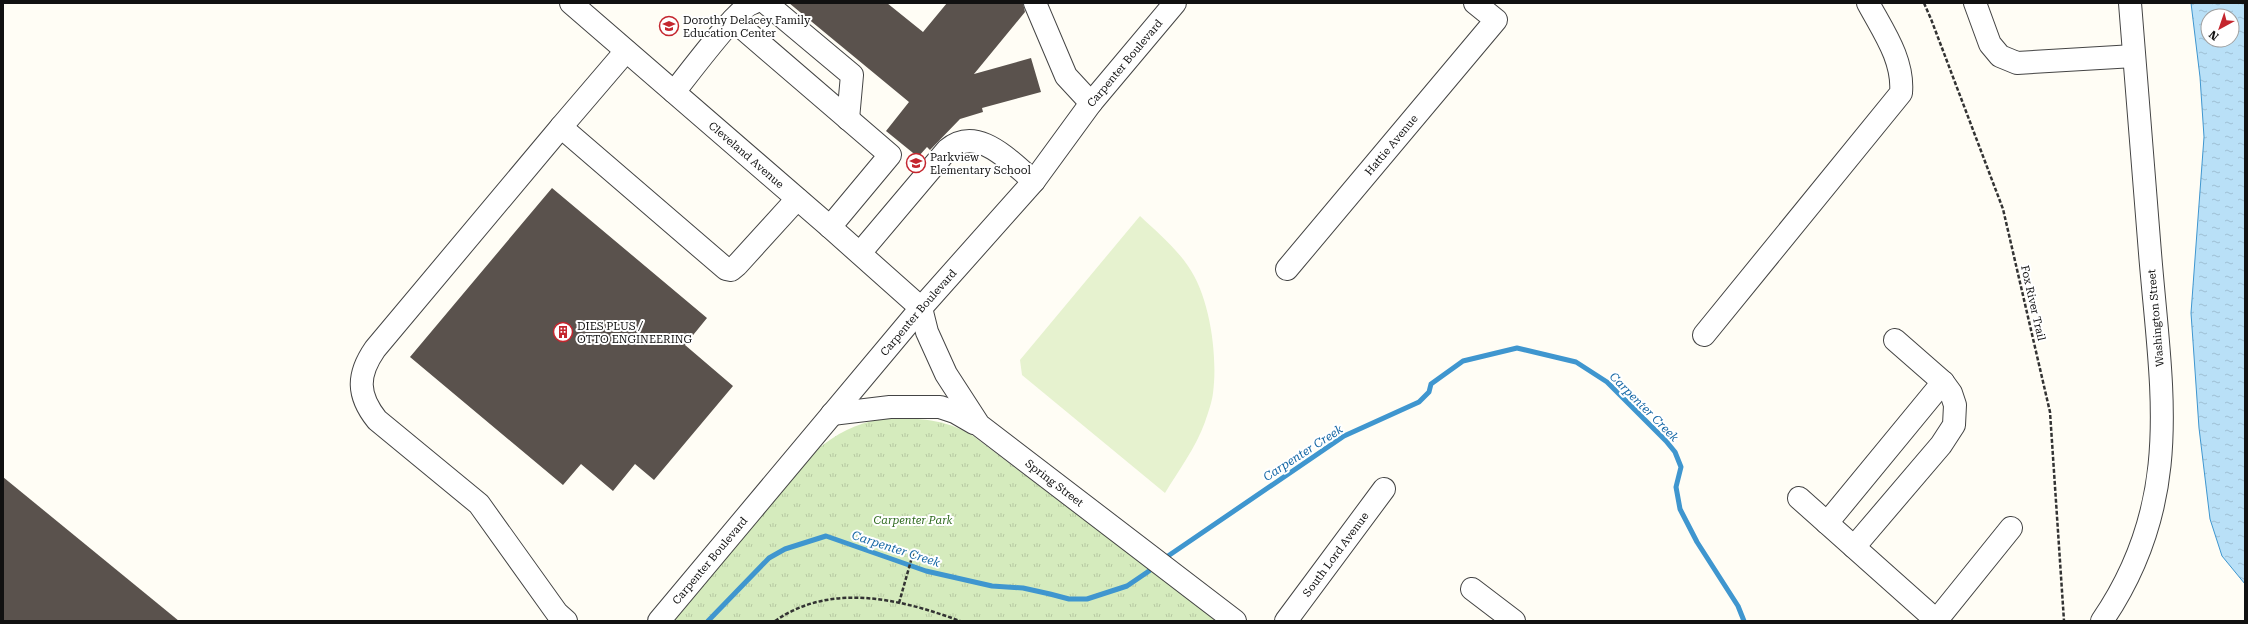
<svg xmlns="http://www.w3.org/2000/svg" width="2248" height="624" font-family="'Roboto Serif',serif">
<style>
.park{fill:url(#park-tufts)}
.pitch{fill:#e6f2cf}
.water{fill:url(#water-ripples);stroke:#3f96cf;fill-rule:evenodd}
.lines{fill:none;stroke-linecap:round;stroke-linejoin:round}
.stream{stroke:#3f96cf;stroke-width:5}
.building{fill:#5a524d}
.minor-casing{stroke:#444;stroke-width:24}
.path{stroke:#333;stroke-width:2.5;stroke-dasharray:4 2;stroke-linecap:butt}
.minor{stroke:#fff;stroke-width:22}
.labels{text-anchor:middle;dominant-baseline:central;stroke-width:4;stroke-linejoin:round;paint-order:stroke}
.poi-label{font-size:11px;fill:#111;stroke:#fff;text-anchor:start}
.street-label{font-size:11px;fill:#111;stroke:#fff}
.park-label{font-size:11px;font-style:italic;fill:#2f6b1f;stroke:#fff}
.water-label{font-size:12px;font-style:italic;fill:#1768a6;stroke:#fff}
</style>
<defs>
<pattern id="park-tufts" width="24" height="20" patternUnits="userSpaceOnUse"><rect width="24" height="20" fill="#d5ebbd"/><path d="M3 7l-1-3M5 7V3M7 7l1-3M15 17l-1-3M17 17v-4M19 17l1-3" fill="none" stroke="#b6c8a1"/></pattern>
<pattern id="water-ripples" width="26" height="14" patternUnits="userSpaceOnUse"><rect width="26" height="14" fill="#b9e0f7"/><path d="M2 4q2-2 4 0t4 0M15 11q2-2 4 0t4 0" fill="none" stroke="#9ebfd3"/></pattern>
</defs>
<rect width="100%" height="100%" fill="#fffdf5"/>
<path class="park" d="M887,418C919,418 944,419 972,435L1218,621H671L819,448C842,430 858,423 887,418Z"/>
<path class="pitch" d="M1140,216C1157,232 1175,247 1188,266C1210,297 1218,356 1213,393C1212,402 1208,413 1205,422C1196,447 1179,470 1165,493L1022,375L1020,360Z"/>
<path class="water" d="M2191,3H2245V584L2222,556L2210,519L2199,428L2191,313L2204,137L2200,77ZM2208,16H2232V40H2208Z"/>
<g class="lines">
<g class="stream">
<polyline points="1168,556 1344,436 1419,402 1429,392 1431,384 1463,361 1517,348 1576,362 1607,382 1666,441 1675,452 1681,467 1676,487 1680,509 1697,542 1738,606 1744,621"/>
<polyline points="708,621 769,558 785,549 826,536 926,571 992,586 1023,588 1050,594 1069,599 1087,599 1127,586 1149,571"/>
</g>
</g>
<g class="building">
<polygon points="789,3 887,3 923,32 947,3 1023,3 1025,12 974,74 1031,58 1041,92 982,108 983,112 960,119 930,150 927,147 918,157 886,131 909,102"/>
<polygon points="552,188 707,318 685,345 733,386 654,480 635,464 613,491 581,464 563,485 410,357"/>
<polygon points="3,477 179,621 3,621"/>
</g>
<g class="lines">
<g class="minor-casing">
<g id="minor">
<path id="s1" d="M571,3L830,227L921,308L927,332L946,374L979,425L1235,621"/>
<polyline points="766,3 852,75 848,119"/>
<polyline points="1035,3 1066,76 1091,103"/>
<polyline points="1975,3 1990,44 2000,56 2017,63 2134,56"/>
<polyline points="733,20 890,155 830,227"/>
<polyline points="626,51 561,127 726,269 731,270 737,265 797,199"/>
<path d="M674,92C687,76 738,7 753,3"/>
<path d="M561,127L375,349C357,375 357,395 377,420L479,504L557,613L566,621"/>
<path d="M860,253L947,150C978,124 1010,162 1034,181"/>
<path id="s2" d="M1287,269L1496,20L1475,3"/>
<path d="M1704,335L1901,93C1904,60 1883,31 1868,3"/>
<polyline points="832,414 890,407 940,407 955,412 974,423"/>
<polyline points="1799,498 1937,621"/>
<polyline points="1827,523 1943,382"/>
<polyline points="1854,547 1941,445 1954,425 1955,405 1951,393 1943,382 1895,340"/>
<polyline points="1472,589 1514,621"/>
<path id="s3" d="M659,621L921,308L1034,181L1091,103L1175,3"/>
<path id="s4" d="M1286,621L1384,489"/>
<polyline points="1936,621 2011,528"/>
<path d="M2102,621C2185,500 2161,389 2150,253C2143,170 2137,86 2130,3"/>
</g>
</g>
<g class="path">
<polyline points="1924,3 1931,19 2003,209 2050,412 2064,621"/>
<polyline points="899,603 914,550"/>
<path d="M775,621C831,582 901,599 960,621"/>
</g>
<use href="#minor" class="minor"/>
</g>
<defs>
<g id="school-ring" transform="scale(1)"><circle r="9.5" fill="#fff" stroke="#c4262e" stroke-width="1.5"/><path d="M0-5L7-2L0 1L-7-2ZM-4 1L0 2.5L4 1V4Q0 6-4 4Z" fill="#c4262e"/></g>
<g id="building-ring" transform="scale(1)"><circle r="9.5" fill="#fff" stroke="#c4262e" stroke-width="1.5"/><path d="M-4-6H4V6H1V3H-1V6H-4ZM-2.5-4.3h1.7v1.8h-1.7ZM.8-4.3h1.7v1.8H.8ZM-2.5-1h1.7V.8h-1.7ZM.8-1h1.7V.8H.8Z" fill="#c4262e"/></g>
</defs>
<g fill-rule="evenodd">
<use href="#school-ring" x="669" y="26"/>
<use href="#school-ring" x="916" y="163"/>
<use href="#building-ring" x="563" y="332"/>
</g>
<g class="labels">
<g class="poi-label">
<text x="683" y="20">Dorothy Delacey Family<tspan x="683" dy="13">Education Center</tspan></text>
<text x="930" y="157">Parkview<tspan x="930" dy="13">Elementary School</tspan></text>
<text x="577" y="326">DIES PLUS /<tspan x="577" dy="13">OTTO ENGINEERING</tspan></text>
</g>
<g class="street-label">
<text stroke="none"><textPath href="#s3" startOffset="727">Carpenter Boulevard</textPath></text>
<text stroke="none"><textPath href="#s2" startOffset="162">Hattie Avenue</textPath></text>
<text stroke="none"><textPath href="#s1" startOffset="232">Cleveland Avenue</textPath></text>
<text transform="translate(2033 303) rotate(77)">Fox River Trail</text>
<text stroke="none"><textPath href="#s3" startOffset="403">Carpenter Boulevard</textPath></text>
<text transform="translate(2156 318) rotate(-95)">Washington Street</text>
<text stroke="none"><textPath href="#s1" startOffset="691">Spring Street</textPath></text>
<text stroke="none"><textPath href="#s4" startOffset="83">South Lord Avenue</textPath></text>
<text stroke="none"><textPath href="#s3" startOffset="79">Carpenter Boulevard</textPath></text>
</g>
<g class="park-label">
<text x="913" y="520">Carpenter Park</text>
</g>
<g class="water-label">
<text transform="translate(1644 407) rotate(45)">Carpenter Creek</text>
<text transform="translate(1303 453) rotate(-33)">Carpenter Creek</text>
<text transform="translate(896 549) rotate(18)">Carpenter Creek</text>
</g>
</g>
<rect width="2248" height="624" fill="none" stroke="#111111" stroke-width="8"/>
<g transform="translate(2220 28) rotate(220)"><circle r="19" fill="#ffffff" stroke="#a0a0a0"/>
<path d="M0-3L7 15L0 10L-7 15Z" fill="#c4262e"/>
<text y="-6" font-size="11" font-weight="bold" text-anchor="middle" fill="#111111">N</text>
</g>
</svg>
